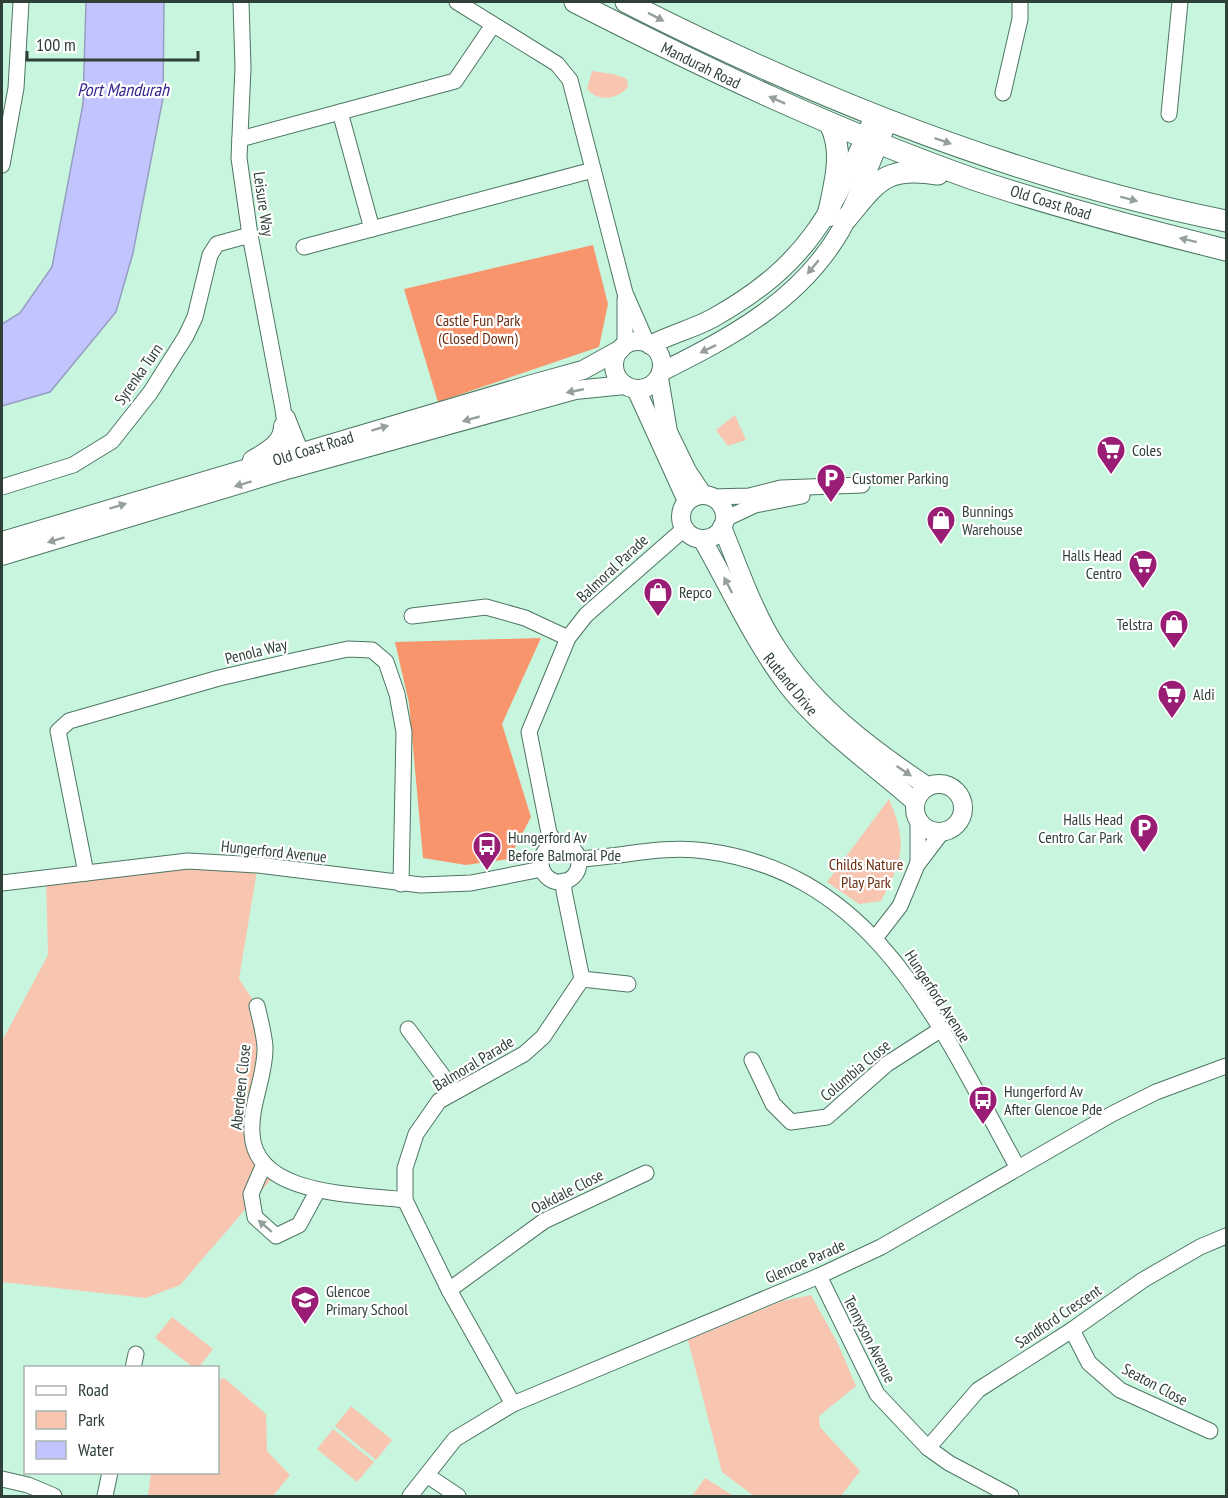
<svg xmlns="http://www.w3.org/2000/svg" width="1228" height="1498" font-family="'PT Sans Narrow',sans-serif">
<style>
.green{fill:#f8c5b1}
.forest{fill:#f9956d}
.water{fill:#c2c5fd;stroke:#969dc2;stroke-width:1.5}
.lines{fill:none;stroke-linecap:round;stroke-linejoin:round}
.minor-casing{stroke:#4c7662;stroke-width:17}
.major-casing{stroke:#4c7662;stroke-width:20}
.highway-casing{stroke:#4c7662;stroke-width:23}
.minor{stroke:#fff;stroke-width:15}
.major{stroke:#fff;stroke-width:18}
.highway{stroke:#fff;stroke-width:21}
.oneway{fill:#96a09b}
.labels{text-anchor:middle;dominant-baseline:central;stroke-width:4.5;stroke-linejoin:round;paint-order:stroke}
.street-label{font-size:16px;fill:#2e4037;stroke:#fff}
.park-label{font-size:16px;fill:#6b2d11;stroke:#fff}
.poi-label{font-size:16px;fill:#2e4037;stroke:#fff;text-anchor:start}
.water-label{font-size:18px;font-style:italic;fill:#37248d;stroke:#fff}
</style>
<rect width="100%" height="100%" fill="#c8f5de"/>
<g class="green">
<path d="M592,71L613,74L627,79L628,87C617,100 598,102 587,89Z"/>
<polygon points="735,415 746,440 728,446 716,430"/>
<path d="M889,799C908,844 903,859 881,901L859,904L827,882Z"/>
<polygon points="141,865 258,865 239,979 257,1006 265,1048 251,1133 275,1175 180,1285 146,1298 2,1282 2,1041 48,955 46,879"/>
<polygon points="811,1295 838,1344 856,1386 819,1416 820,1427 860,1471 841,1496 754,1496 722,1472 688,1340 782,1301"/>
<polygon points="172,1317 213,1349 199,1367 193,1367 155,1338"/>
<polygon points="224,1378 266,1414 267,1451 290,1475 273,1496 148,1496 151,1473 218,1472 218,1380"/>
<polygon points="351,1406 392,1440 376,1460 335,1426"/>
<polygon points="333,1429 374,1462 357,1482 317,1449"/>
<polygon points="705,1478 734,1496 692,1496"/>
</g>
<g class="forest">
<polygon points="593,245 608,304 599,347 438,402 404,289"/>
<polygon points="541,638 502,724 531,817 509,859 466,865 423,858 409,703 395,642"/>
</g>
<polygon class="water" points="86,2 164,2 163,98 133,253 116,312 50,392 2,406 2,324 20,313 52,267 83,104"/>
<g class="lines">
<g class="minor-casing">
<g id="minor">
<polyline points="241,2 243,68 239,158 250,235 283,409 290,465"/>
<polyline points="457,2 557,64 570,80 625,293 647,343"/>
<polyline points="1003,93 1020,19 1020,2"/>
<polyline points="340,112 372,229"/>
<polyline points="1169,114 1180,2"/>
<polyline points="240,139 455,81 493,25"/>
<polyline points="2,165 16,88 21,2"/>
<polyline points="304,247 593,170"/>
<polyline points="625,346 625,299"/>
<polyline points="287,417 305,462"/>
<polyline points="2,487 73,465 112,441 150,393 186,336 195,317 210,255 217,244 250,235"/>
<polyline points="712,497 749,496 781,488 862,485"/>
<polyline points="725,519 755,505 802,496"/>
<polyline points="412,616 486,607 525,618 568,638"/>
<polyline points="918,820 918,862"/>
<circle cx="560" cy="863" r="19"/>
<polyline points="556,844 549,833 529,732 568,638 586,615 684,529"/>
<path d="M579,859C622,857 662,845 706,851C880,874 942,1032 1018,1168"/>
<polyline points="86,873 58,731 69,721 219,678 297,660 348,649 372,650 386,662 397,694 404,732 401,884"/>
<polyline points="2,883 188,861 258,865 421,885 471,883 542,869"/>
<polyline points="876,937 900,906 917,865 942,832"/>
<polyline points="582,979 628,984"/>
<path d="M257,1006C260,1019 264,1033 265,1047C266,1075 250,1104 252,1133C254,1197 359,1194 405,1200"/>
<polyline points="408,1029 454,1091"/>
<polyline points="752,1060 773,1104 791,1122 827,1117 887,1064 940,1030"/>
<polyline points="264,1164 251,1194 255,1217 276,1236 299,1225 318,1190"/>
<polyline points="819,1276 877,1394 928,1448 949,1463 1011,1496"/>
<polyline points="449,1290 544,1221 646,1173"/>
<polyline points="1072,1330 1089,1363 1120,1390 1210,1431"/>
<polyline points="133,1368 136,1354"/>
<polyline points="513,1404 449,1290 405,1200 405,1168 416,1134 439,1101 524,1054 543,1037 582,979 564,891 564,881"/>
<polyline points="928,1448 978,1390 1072,1330 1143,1280 1200,1247 1226,1236"/>
<polyline points="428,1476 458,1496"/>
<polyline points="2,1479 28,1485 54,1496"/>
<polyline points="105,1496 110,1472"/>
<polyline points="410,1496 455,1439 513,1404 819,1276 881,1247 1112,1114 1156,1092 1226,1066"/>
</g>
</g>
<g class="major-casing">
<g id="major">
<circle cx="638" cy="365" r="24"/>
<path d="M650,345C671,334 693,329 713,318C809,264 832,213 874,116"/>
<path d="M661,372C731,337 800,301 841,230C860,195 872,157 888,121"/>
<polyline points="659,378 668,432 687,471 703,495"/>
<polyline points="636,389 687,501"/>
<path d="M252,460C265,452 283,444 283,426"/>
<circle cx="703" cy="517" r="22"/>
<path d="M722,527C739,568 753,611 777,648C815,707 870,748 927,786"/>
<path d="M702,539C730,588 753,640 787,685C822,730 872,764 915,802"/>
<polyline points="2,541 532,384 583,370 621,349"/>
<polyline points="2,556 290,469 575,390 625,385"/>
<circle cx="939" cy="808" r="24"/>
</g>
</g>
<g class="highway-casing">
<g id="highway">
<path d="M575,2C704,68 835,130 973,179C1056,207 1141,229 1226,250"/>
<path d="M626,2C816,99 1017,179 1226,221"/>
<path d="M828,216C834,186 845,152 830,124"/>
<path d="M846,219C878,181 884,166 938,174"/>
</g>
</g>
<use href="#minor" class="minor"/>
<use href="#major" class="major"/>
<use href="#highway" class="highway"/>
</g>
<defs><path id="oneway-solid" d="M-6-.8H1V-3.2L6.5 0L1 3.2V.8H-6Z" transform="scale(1.5)"/></defs>
<g class="oneway">
<use href="#oneway-solid" transform="translate(656 17) rotate(27)"/>
<use href="#oneway-solid" transform="translate(777 100) rotate(-156)"/>
<use href="#oneway-solid" transform="translate(943 141) rotate(19)"/>
<use href="#oneway-solid" transform="translate(1129 199) rotate(15)"/>
<use href="#oneway-solid" transform="translate(1188 240) rotate(-166)"/>
<use href="#oneway-solid" transform="translate(813 267) rotate(130)"/>
<use href="#oneway-solid" transform="translate(708 349) rotate(154)"/>
<use href="#oneway-solid" transform="translate(575 391) rotate(169)"/>
<use href="#oneway-solid" transform="translate(471 419) rotate(164)"/>
<use href="#oneway-solid" transform="translate(380 428) rotate(-17)"/>
<use href="#oneway-solid" transform="translate(243 484) rotate(163)"/>
<use href="#oneway-solid" transform="translate(118 506) rotate(-17)"/>
<use href="#oneway-solid" transform="translate(56 540) rotate(163)"/>
<use href="#oneway-solid" transform="translate(728 585) rotate(-117)"/>
<use href="#oneway-solid" transform="translate(904 771) rotate(34)"/>
<use href="#oneway-solid" transform="translate(265 1226) rotate(-139)"/>
</g>
<defs>
<g id="supermarket-pin" transform="scale(1.5)"><path d="M0 17L-7.5 6A9.5 9.5 0 1 1 7.5 6Z" fill="#991d75" stroke="#fff"/><path d="M-6-5.5h2.5l.6 2H6L4.5 2H-2.5L-4.4-4H-6ZM-1.5 3.2a1.3 1.3 0 1 0 .1 0ZM3 3.2a1.3 1.3 0 1 0 .1 0Z" fill="#fff"/></g>
<g id="parking-pin" transform="scale(1.5)"><path d="M0 17L-7.5 6A9.5 9.5 0 1 1 7.5 6Z" fill="#991d75" stroke="#fff"/><path d="M-3.5-5.5H1a3.5 3.5 0 0 1 0 7H-1V5.5H-3.5ZM-1-3.4V-.6H.8a1.4 1.4 0 0 0 0-2.8Z" fill="#fff"/></g>
<g id="shop-pin" transform="scale(1.5)"><path d="M0 17L-7.5 6A9.5 9.5 0 1 1 7.5 6Z" fill="#991d75" stroke="#fff"/><path d="M-5-2.5h2.3a2.7 3.5 0 0 1 5.4 0H5L5.5 6h-11ZM-1.5-2.5h3a1.5 2.3 0 0 0-3 0Z" fill="#fff"/></g>
<g id="bus-pin" transform="scale(1.5)"><path d="M0 17L-7.5 6A9.5 9.5 0 1 1 7.5 6Z" fill="#991d75" stroke="#fff"/><path d="M-5-6H5V4H4V6H2V4H-2V6H-4V4H-5ZM-3.5-4V0h7V-4ZM-3.5 1.2v1.5H-2V1.2ZM2 1.2v1.5H3.5V1.2Z" fill="#fff"/></g>
<g id="school-pin" transform="scale(1.5)"><path d="M0 17L-7.5 6A9.5 9.5 0 1 1 7.5 6Z" fill="#991d75" stroke="#fff"/><path d="M0-5L7-2L0 1L-7-2ZM-4 1L0 2.5L4 1V4Q0 6-4 4Z" fill="#fff"/></g>
</defs>
<g fill-rule="evenodd">
<use href="#supermarket-pin" x="1111" y="450"/>
<use href="#parking-pin" x="831" y="478"/>
<use href="#shop-pin" x="941" y="520"/>
<use href="#supermarket-pin" x="1143" y="564"/>
<use href="#shop-pin" x="658" y="592"/>
<use href="#shop-pin" x="1174" y="624"/>
<use href="#supermarket-pin" x="1172" y="694"/>
<use href="#parking-pin" x="1144" y="828"/>
<use href="#bus-pin" x="487" y="846"/>
<use href="#bus-pin" x="983" y="1100"/>
<use href="#school-pin" x="305" y="1300"/>
</g>
<g class="labels">
<g class="street-label">
<text transform="translate(701 65) rotate(26)">Mandurah Road</text>
<text transform="translate(1051 202) rotate(17)">Old Coast Road</text>
<text transform="translate(264 204) rotate(82)">Leisure Way</text>
<text transform="translate(138 374) rotate(-55)">Syrenka Turn</text>
<text transform="translate(313 448) rotate(-17)">Old Coast Road</text>
<text transform="translate(612 568) rotate(-43)">Balmoral Parade</text>
<text transform="translate(256 651) rotate(-14)">Penola Way</text>
<text transform="translate(791 684) rotate(51)">Rutland Drive</text>
<text transform="translate(274 851) rotate(6)">Hungerford Avenue</text>
<text transform="translate(938 996) rotate(57)">Hungerford Avenue</text>
<text transform="translate(473 1063) rotate(-31)">Balmoral Parade</text>
<text transform="translate(855 1070) rotate(-40)">Columbia Close</text>
<text transform="translate(240 1087) rotate(-84)">Aberdeen Close</text>
<text transform="translate(567 1191) rotate(-27)">Oakdale Close</text>
<text transform="translate(805 1261) rotate(-24)">Glencoe Parade</text>
<text transform="translate(1058 1316) rotate(-34)">Sandford Crescent</text>
<text transform="translate(870 1339) rotate(63)">Tennyson Avenue</text>
<text transform="translate(1155 1384) rotate(28)">Seaton Close</text>
</g>
<g class="park-label">
<text x="478" y="320">Castle Fun Park<tspan x="478" dy="18">(Closed Down)</tspan></text>
<text x="866" y="864">Childs Nature<tspan x="866" dy="18">Play Park</tspan></text>
</g>
<g class="poi-label">
<text x="1132" y="450">Coles</text>
<text x="852" y="478">Customer Parking</text>
<text x="962" y="511">Bunnings<tspan x="962" dy="18">Warehouse</tspan></text>
<text x="1122" y="555" text-anchor="end">Halls Head<tspan x="1122" dy="18">Centro</tspan></text>
<text x="679" y="592">Repco</text>
<text x="1153" y="624" text-anchor="end">Telstra</text>
<text x="1193" y="694">Aldi</text>
<text x="1123" y="819" text-anchor="end">Halls Head<tspan x="1123" dy="18">Centro Car Park</tspan></text>
<text x="508" y="837">Hungerford Av<tspan x="508" dy="18">Before Balmoral Pde</tspan></text>
<text x="1004" y="1091">Hungerford Av<tspan x="1004" dy="18">After Glencoe Pde</tspan></text>
<text x="326" y="1291">Glencoe<tspan x="326" dy="18">Primary School</tspan></text>
</g>
<g class="water-label">
<text x="123" y="89">Port Mandurah</text>
</g>
</g>
<rect width="1228" height="1498" fill="none" stroke="#2e4037" stroke-width="6"/>
<rect x="24" y="1366" width="195" height="108" fill="#ffffff" stroke="#abb3af" stroke-width="1.5"/>
<rect x="36" y="1386" width="30" height="9" fill="#ffffff" stroke="#abb3af" stroke-width="1.5"/>
<text x="78" y="1396" font-size="18" fill="#2e4037">Road</text>
<rect x="36" y="1411" width="30" height="18" fill="#f8c5b1" stroke="#abb3af" stroke-width="1.5"/>
<text x="78" y="1426" font-size="18" fill="#2e4037">Park</text>
<rect x="36" y="1441" width="30" height="18" fill="#c2c5fd" stroke="#abb3af" stroke-width="1.5"/>
<text x="78" y="1456" font-size="18" fill="#2e4037">Water</text>
<path d="M27 51v9h171v-9" fill="none" stroke="#2e4037" stroke-width="3"/>
<text x="36" y="51" font-size="18" fill="#2e4037" stroke="#ffffff" stroke-width="4.5" paint-order="stroke">100 m</text>
</svg>
